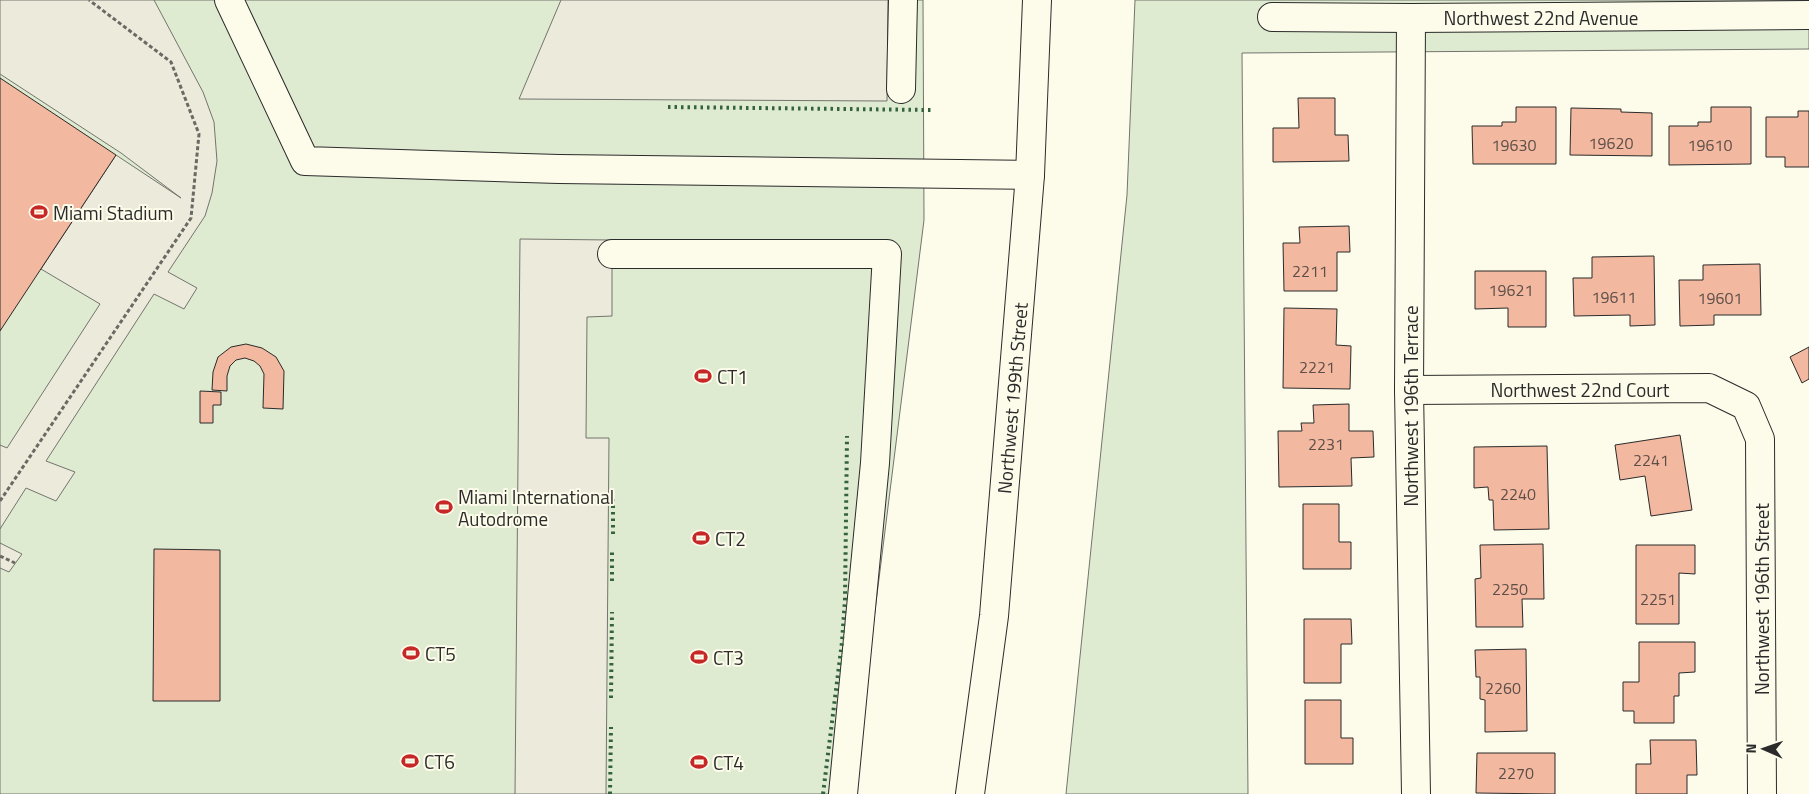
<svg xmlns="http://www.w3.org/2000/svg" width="1809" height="794" font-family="'Titillium Web',sans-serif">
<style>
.green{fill:#deebd1;stroke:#74746e}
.parking{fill:#eceadb;stroke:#74746e}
.building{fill:#f2b8a0;stroke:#2b2b2b}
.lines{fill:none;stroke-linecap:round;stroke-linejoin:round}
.minor-casing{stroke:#2b2b2b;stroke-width:30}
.major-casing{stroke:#2b2b2b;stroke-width:30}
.path{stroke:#6a6964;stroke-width:3;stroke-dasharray:4 2.5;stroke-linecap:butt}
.minor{stroke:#fdfbea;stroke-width:28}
.major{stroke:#fdfbea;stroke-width:28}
.hedge{stroke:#34623c;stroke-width:4;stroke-dasharray:2.5 4;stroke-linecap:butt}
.labels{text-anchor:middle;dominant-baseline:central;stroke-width:4;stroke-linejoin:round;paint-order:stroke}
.number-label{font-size:16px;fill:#5d4e48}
.street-label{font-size:19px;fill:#2b2b2b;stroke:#fdfbea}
.poi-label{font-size:19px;fill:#2b2b2b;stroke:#fdfbea;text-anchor:start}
</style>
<rect width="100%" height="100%" fill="#fdfbea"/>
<g class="green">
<polygon points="0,0 923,0 924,220 852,794 0,794"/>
<polygon points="1135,0 1809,0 1809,49 1242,53 1248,794 1066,794 1127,195"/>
</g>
<g class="parking">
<polygon points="0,0 154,0 203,92 214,122 217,161 212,193 205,216 168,272 197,288 184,309 154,294 46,461 75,472 56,501 26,488 0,529 0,445 7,448 100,304 41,269 116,155 181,198 121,153 0,74"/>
<polygon points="561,0 888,0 887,101 519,99"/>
<polygon points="520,239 612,240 612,316 587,317 586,438 609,438 606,794 515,794"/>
<polygon points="0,543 22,554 9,572 0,568"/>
</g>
<g class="building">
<polygon points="0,78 116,155 0,331"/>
<polygon points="1298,98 1335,98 1335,135 1348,135 1349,161 1273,162 1273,128 1299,128"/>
<polygon points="1516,107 1556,107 1556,164 1473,164 1472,126 1502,126 1502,122 1516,122"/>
<polygon points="1711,107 1751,107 1751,164 1669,165 1669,126 1698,126 1698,122 1711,122"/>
<polygon points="1571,108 1621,109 1621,112 1652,113 1652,156 1570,155"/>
<polygon points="1798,111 1809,111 1809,167 1785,167 1785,157 1766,157 1766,117 1798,117"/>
<polygon points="1349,226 1350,252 1337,252 1337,291 1284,291 1283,243 1300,243 1299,227"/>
<polygon points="1654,256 1655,325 1630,326 1630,315 1574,316 1573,278 1592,278 1592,257"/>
<polygon points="1760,264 1761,315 1714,315 1714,325 1680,326 1679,280 1703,280 1703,265"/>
<polygon points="1475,271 1546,271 1546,327 1508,327 1508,308 1475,309"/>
<polygon points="1284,308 1337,309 1336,345 1351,346 1350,389 1283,388"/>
<polygon points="246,344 262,348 276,357 284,371 283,409 263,408 264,374 260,366 254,361 245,358 236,360 230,366 227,376 227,391 212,390 213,372 218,357 231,347"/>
<polygon points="1809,347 1809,379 1802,383 1790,357"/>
<polygon points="200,391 221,392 221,405 213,405 213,423 200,423"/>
<polygon points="1349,404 1349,431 1373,431 1374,457 1351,458 1352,486 1279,487 1278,431 1302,431 1301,423 1314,423 1313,405"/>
<polygon points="1680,435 1692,510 1651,516 1645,476 1620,480 1615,445"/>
<polygon points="1547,446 1549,529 1494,530 1493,500 1489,500 1488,487 1474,488 1474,447"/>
<polygon points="1303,504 1339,504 1339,542 1351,542 1351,569 1303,569"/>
<polygon points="1543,544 1544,599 1522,599 1523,627 1476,627 1475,579 1481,578 1480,545"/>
<polygon points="1636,545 1695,545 1695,574 1679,573 1679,624 1636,624"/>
<polygon points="154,549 220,550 220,701 153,701"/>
<polygon points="1304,619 1351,619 1352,644 1341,644 1341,683 1304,683"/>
<polygon points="1639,642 1695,642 1695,672 1679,673 1679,696 1674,696 1674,723 1634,723 1634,711 1623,711 1623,682 1639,682"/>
<polygon points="1526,649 1527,731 1485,732 1485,700 1480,699 1480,677 1476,677 1475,650"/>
<polygon points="1305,700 1341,700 1341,738 1353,738 1353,764 1305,764"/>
<polygon points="1650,740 1696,740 1697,775 1687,775 1687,794 1636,794 1636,764 1651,764"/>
<polygon points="1477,753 1555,753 1555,794 1476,793"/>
</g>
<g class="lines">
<g class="minor-casing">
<g id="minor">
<polyline points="229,0 305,161 559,169 1030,175"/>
<polyline points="1272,17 1411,18 1809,15"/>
<polyline points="1411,18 1409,390 1416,794"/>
<polyline points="901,89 903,0"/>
<polyline points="612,254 887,254 875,463 843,794"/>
<polyline points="1409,390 1709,388 1746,406 1760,439 1762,794"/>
</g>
</g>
<g class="major-casing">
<polyline id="major" points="970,794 994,616 1030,175 1037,0"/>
</g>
<g class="path">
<polyline points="0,501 191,218 199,134 171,62 89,0"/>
<polyline points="0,556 15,563"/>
</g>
<use href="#minor" class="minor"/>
<use href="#major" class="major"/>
<g class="hedge">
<polyline points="668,107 932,110"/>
<polyline points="613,534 613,496"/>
<polyline points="612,581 612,550"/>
<polyline points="611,698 612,612"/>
<polyline points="610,794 611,727"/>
<polyline points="823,794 842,642 845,599 847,436"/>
</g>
</g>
<defs>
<g id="stadium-bare" transform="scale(1.35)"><path d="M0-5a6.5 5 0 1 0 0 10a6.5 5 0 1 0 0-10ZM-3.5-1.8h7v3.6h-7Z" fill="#c62828" stroke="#fdfbea" stroke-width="2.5" paint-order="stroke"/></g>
</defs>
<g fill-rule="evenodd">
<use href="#stadium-bare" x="39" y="212"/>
<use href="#stadium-bare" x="703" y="376"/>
<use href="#stadium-bare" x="444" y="507"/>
<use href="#stadium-bare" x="701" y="538"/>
<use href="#stadium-bare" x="411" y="653"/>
<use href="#stadium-bare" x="699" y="657"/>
<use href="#stadium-bare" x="410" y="761"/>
<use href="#stadium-bare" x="699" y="762"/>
</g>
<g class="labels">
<g class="number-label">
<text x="1611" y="143">19620</text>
<text x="1514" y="145">19630</text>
<text x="1710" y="145">19610</text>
<text x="1310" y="271">2211</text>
<text x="1511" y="290">19621</text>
<text x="1614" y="297">19611</text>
<text x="1720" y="298">19601</text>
<text x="1317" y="367">2221</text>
<text x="1326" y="444">2231</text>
<text x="1651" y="460">2241</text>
<text x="1518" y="494">2240</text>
<text x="1510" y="589">2250</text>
<text x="1658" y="599">2251</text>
<text x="1503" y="688">2260</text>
<text x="1516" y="773">2270</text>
</g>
<g class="street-label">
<text x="1541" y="17">Northwest 22nd Avenue</text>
<text x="1580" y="389">Northwest 22nd Court</text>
<text transform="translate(1012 398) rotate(-85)">Northwest 199th Street</text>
<text transform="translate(1410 406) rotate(-90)">Northwest 196th Terrace</text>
<text transform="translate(1761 599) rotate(-90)">Northwest 196th Street</text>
</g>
<g class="poi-label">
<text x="53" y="212">Miami Stadium</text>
<text x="717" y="376">CT1</text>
<text x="458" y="496">Miami International<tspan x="458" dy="22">Autodrome</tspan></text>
<text x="715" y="538">CT2</text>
<text x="425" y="653">CT5</text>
<text x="713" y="657">CT3</text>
<text x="424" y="761">CT6</text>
<text x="713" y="762">CT4</text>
</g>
</g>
<g transform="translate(1764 749) rotate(272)" stroke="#fdfbea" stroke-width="4" paint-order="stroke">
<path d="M0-4L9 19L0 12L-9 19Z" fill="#2b2b2b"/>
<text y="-8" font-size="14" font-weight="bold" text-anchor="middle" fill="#2b2b2b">N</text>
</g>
</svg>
